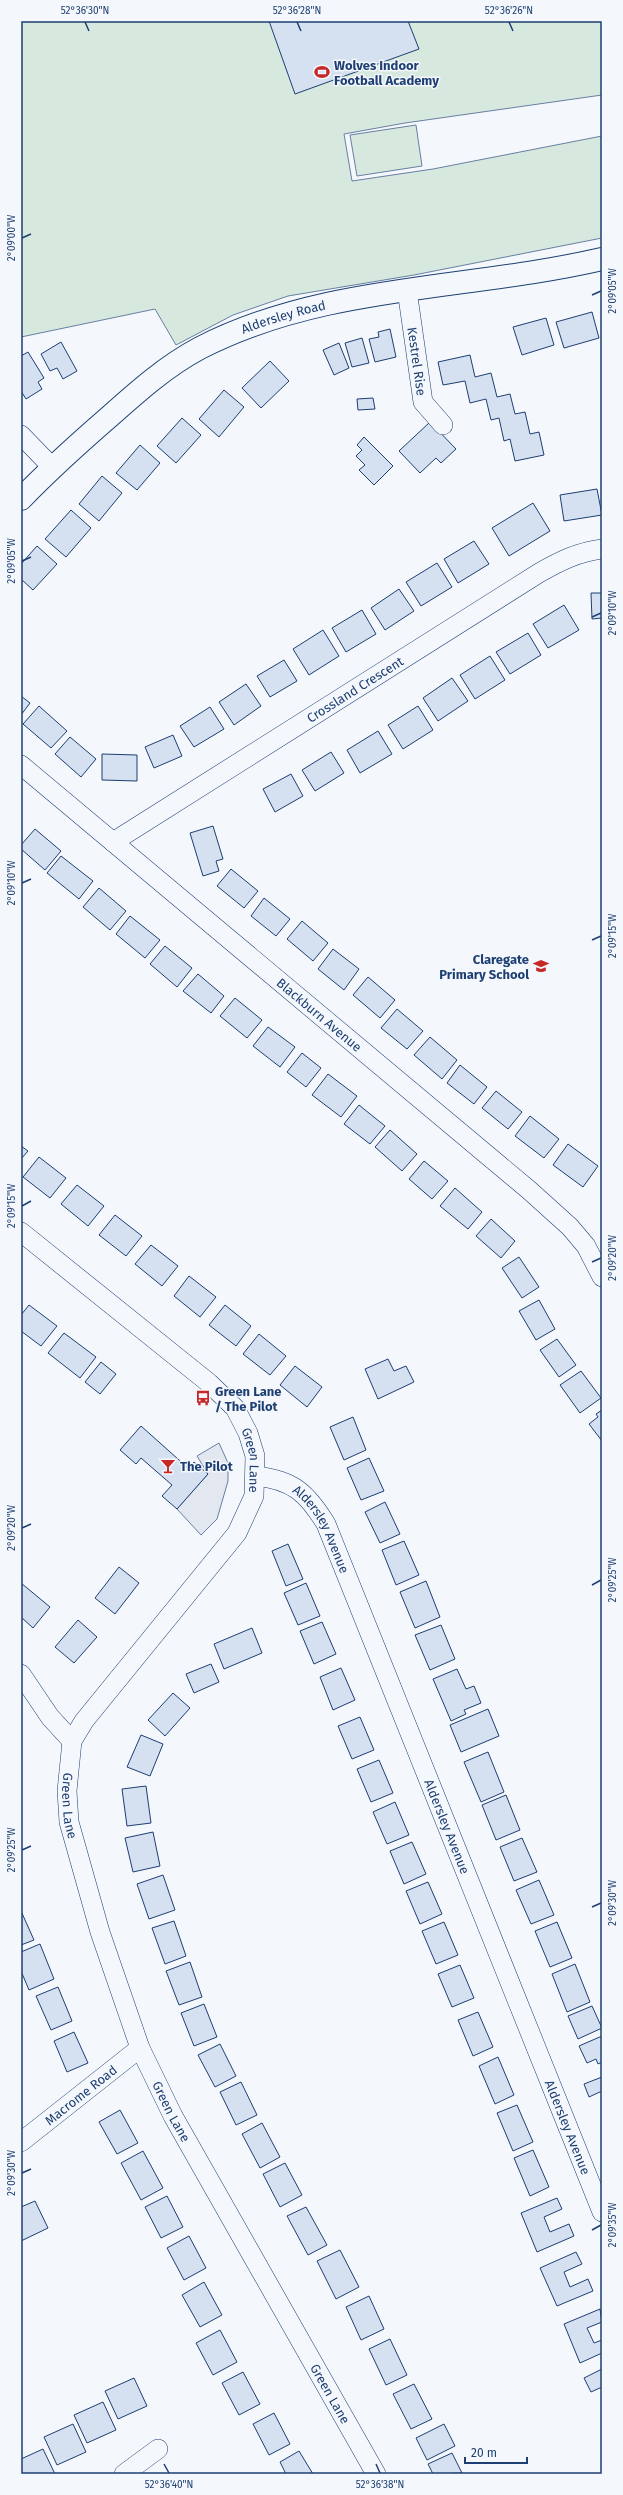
<svg xmlns="http://www.w3.org/2000/svg" width="623" height="2495" font-family="'Fira Sans',sans-serif">
<style>
.green{fill:#d7e8df;stroke:#687fa3}
.parking{fill:#e3e8f0;stroke:#687fa3}
.building{fill:#d5e0f0;stroke:#1d3f73}
.lines{fill:none;stroke-linecap:round;stroke-linejoin:round}
.street-casing{stroke:#1d3f73;stroke-width:20}
.secondary-casing{stroke:#1d3f73;stroke-width:24}
.street{stroke:#f4f7fb;stroke-width:19}
.secondary{stroke:#f4f7fb;stroke-width:22}
.ticks{fill:none;stroke:#1d3f73;stroke-width:1.5}
.labels{text-anchor:middle;dominant-baseline:central;stroke-width:3;stroke-linejoin:round;paint-order:stroke}
.poi-label{font-size:13px;font-weight:bold;fill:#1d3f73;stroke:#f4f7fb;text-anchor:start}
.street-label{font-size:13px;fill:#1d3f73;stroke:#f4f7fb}
.neatline{fill:none;stroke:#1d3f73;stroke-width:1.5}
.ticks-label{font-size:10px;text-anchor:middle;fill:#1d3f73}
</style>
<rect width="100%" height="100%" fill="#f4f7fb"/>
<g class="green">
<polygon points="21,21 602,21 602,95 405,123 344,134 352,181 433,169 602,136 602,238 414,275 288,296 233,315 176,345 155,309 21,337"/>
<polygon points="416,125 422,166 357,176 350,135"/>
</g>
<polygon class="parking" points="219,1443 228,1463 228,1481 217,1519 201,1535 177,1509 208,1474 197,1456"/>
<g class="building">
<polygon points="269,21 408,21 419,49 295,94"/>
<polygon points="592,312 599,338 564,348 556,322"/>
<polygon points="546,318 554,345 522,355 513,327"/>
<polygon points="390,329 396,357 375,362 369,339 379,337 378,332"/>
<polygon points="362,338 369,363 352,367 345,343"/>
<polygon points="61,342 77,371 63,379 57,368 50,371 41,354"/>
<polygon points="339,343 349,368 334,375 323,350"/>
<polygon points="28,352 44,378 38,382 42,389 26,399 21,391 21,356"/>
<polygon points="470,355 475,377 491,373 497,397 510,394 515,414 525,412 530,434 539,432 544,455 515,461 510,439 504,441 499,418 491,420 486,399 470,403 465,381 443,385 438,362"/>
<polygon points="270,361 289,381 261,408 242,388"/>
<polygon points="224,390 244,407 219,437 199,419"/>
<polygon points="373,398 375,409 358,410 357,399"/>
<polygon points="182,418 201,435 176,463 157,446"/>
<polygon points="430,422 456,449 441,463 436,458 420,473 399,451"/>
<polygon points="364,437 393,466 374,485 359,470 365,465 356,456 362,450 357,445"/>
<polygon points="140,445 160,463 137,490 116,473"/>
<polygon points="102,476 122,493 99,521 79,504"/>
<polygon points="597,489 602,515 564,521 560,495"/>
<polygon points="533,503 550,531 509,556 492,528"/>
<polygon points="71,510 91,528 66,557 45,539"/>
<polygon points="474,541 489,564 458,583 444,559"/>
<polygon points="37,546 57,564 33,590 21,579 21,564"/>
<polygon points="437,563 452,587 421,606 406,582"/>
<polygon points="399,589 414,611 385,630 371,608"/>
<polygon points="591,593 602,593 602,618 592,619"/>
<polygon points="564,605 579,630 548,648 533,624"/>
<polygon points="362,610 376,634 346,652 332,628"/>
<polygon points="323,630 339,656 309,675 293,649"/>
<polygon points="528,633 541,655 510,674 496,652"/>
<polygon points="490,656 505,680 475,699 460,675"/>
<polygon points="284,660 297,681 270,697 257,676"/>
<polygon points="452,678 468,701 438,721 423,698"/>
<polygon points="246,684 261,706 234,725 219,702"/>
<polygon points="21,696 30,703 21,715"/>
<polygon points="39,706 67,731 51,748 23,724"/>
<polygon points="418,706 433,730 403,749 388,725"/>
<polygon points="210,707 224,729 194,747 180,726"/>
<polygon points="378,731 392,754 360,773 347,750"/>
<polygon points="173,735 182,756 154,768 145,747"/>
<polygon points="70,737 96,759 81,777 55,754"/>
<polygon points="331,752 344,773 315,791 302,770"/>
<polygon points="102,754 137,755 137,781 102,780"/>
<polygon points="291,774 303,796 275,812 263,789"/>
<polygon points="213,826 223,859 216,861 219,871 203,876 190,833"/>
<polygon points="35,829 61,851 45,870 21,849 21,845"/>
<polygon points="61,856 93,881 79,899 47,873"/>
<polygon points="231,869 258,891 244,908 217,886"/>
<polygon points="99,888 126,911 110,930 83,907"/>
<polygon points="264,898 290,919 276,936 251,916"/>
<polygon points="130,916 160,940 145,958 116,934"/>
<polygon points="302,921 328,943 313,961 287,939"/>
<polygon points="165,946 192,968 177,987 150,964"/>
<polygon points="333,949 359,969 344,990 318,969"/>
<polygon points="198,974 224,996 211,1013 183,991"/>
<polygon points="368,977 395,1000 380,1018 353,995"/>
<polygon points="235,998 262,1020 247,1038 220,1016"/>
<polygon points="397,1009 423,1031 407,1049 381,1028"/>
<polygon points="268,1027 295,1047 280,1067 253,1046"/>
<polygon points="430,1037 457,1060 442,1079 414,1055"/>
<polygon points="302,1053 321,1068 306,1087 287,1072"/>
<polygon points="460,1065 487,1087 474,1104 447,1083"/>
<polygon points="328,1074 357,1096 341,1117 312,1095"/>
<polygon points="496,1091 522,1112 508,1129 482,1108"/>
<polygon points="359,1105 385,1126 370,1144 344,1124"/>
<polygon points="530,1116 559,1139 544,1158 515,1136"/>
<polygon points="390,1130 417,1154 402,1171 375,1147"/>
<polygon points="568,1144 598,1166 583,1187 553,1165"/>
<polygon points="21,1146 28,1151 21,1159"/>
<polygon points="39,1157 66,1178 50,1198 23,1177"/>
<polygon points="424,1161 448,1181 432,1199 409,1179"/>
<polygon points="77,1185 104,1206 88,1226 61,1204"/>
<polygon points="455,1188 482,1212 468,1229 440,1206"/>
<polygon points="115,1215 142,1236 126,1256 99,1235"/>
<polygon points="491,1219 515,1241 501,1258 476,1236"/>
<polygon points="151,1245 178,1266 162,1286 135,1264"/>
<polygon points="519,1257 539,1287 522,1298 502,1268"/>
<polygon points="189,1276 216,1297 200,1317 174,1296"/>
<polygon points="539,1300 555,1329 536,1340 519,1311"/>
<polygon points="29,1305 57,1326 41,1346 21,1331 21,1315"/>
<polygon points="225,1305 251,1326 236,1346 209,1325"/>
<polygon points="64,1333 96,1357 80,1378 48,1353"/>
<polygon points="259,1334 286,1356 270,1375 243,1354"/>
<polygon points="557,1339 576,1365 559,1377 540,1350"/>
<polygon points="388,1359 394,1371 406,1366 414,1382 378,1399 365,1369"/>
<polygon points="101,1362 116,1374 100,1394 85,1382"/>
<polygon points="295,1366 322,1387 307,1407 280,1385"/>
<polygon points="581,1371 601,1398 580,1413 560,1385"/>
<polygon points="602,1410 602,1441 589,1424 598,1417 596,1414"/>
<polygon points="353,1417 366,1450 344,1460 330,1427"/>
<polygon points="141,1426 188,1468 194,1462 208,1474 177,1509 162,1496 172,1485 141,1458 136,1464 120,1450"/>
<polygon points="369,1458 384,1491 361,1500 347,1468"/>
<polygon points="385,1502 400,1534 380,1543 365,1512"/>
<polygon points="404,1541 419,1575 396,1585 382,1550"/>
<polygon points="288,1544 303,1579 286,1586 272,1551"/>
<polygon points="119,1567 139,1583 115,1614 95,1598"/>
<polygon points="426,1581 440,1617 415,1628 400,1592"/>
<polygon points="21,1583 50,1607 33,1628 21,1617"/>
<polygon points="306,1583 320,1616 298,1625 284,1593"/>
<polygon points="78,1620 97,1637 74,1663 55,1647"/>
<polygon points="322,1622 336,1654 314,1664 300,1631"/>
<polygon points="441,1625 455,1659 430,1670 415,1635"/>
<polygon points="252,1628 262,1653 224,1669 214,1644"/>
<polygon points="211,1664 219,1682 194,1693 186,1674"/>
<polygon points="341,1668 355,1700 333,1710 320,1677"/>
<polygon points="457,1669 466,1689 474,1686 481,1703 464,1710 466,1714 451,1721 433,1679"/>
<polygon points="173,1693 190,1708 165,1736 148,1720"/>
<polygon points="488,1709 499,1736 461,1752 450,1725"/>
<polygon points="360,1717 374,1750 352,1759 338,1726"/>
<polygon points="141,1735 163,1744 150,1776 127,1767"/>
<polygon points="488,1752 504,1792 481,1802 464,1762"/>
<polygon points="379,1760 393,1793 371,1802 357,1769"/>
<polygon points="146,1786 151,1823 127,1826 122,1789"/>
<polygon points="506,1795 520,1830 496,1840 482,1805"/>
<polygon points="395,1802 409,1835 387,1844 373,1812"/>
<polygon points="153,1832 160,1866 133,1872 125,1838"/>
<polygon points="522,1838 537,1872 514,1881 500,1847"/>
<polygon points="412,1842 426,1874 404,1884 390,1851"/>
<polygon points="163,1875 175,1910 149,1919 137,1884"/>
<polygon points="539,1880 554,1915 531,1924 516,1890"/>
<polygon points="428,1882 442,1914 420,1924 406,1891"/>
<polygon points="21,1911 34,1940 21,1945"/>
<polygon points="174,1921 186,1956 165,1964 152,1928"/>
<polygon points="444,1922 458,1955 436,1964 422,1931"/>
<polygon points="557,1922 572,1958 550,1967 535,1931"/>
<polygon points="40,1944 54,1979 29,1990 21,1971 21,1952"/>
<polygon points="190,1962 202,1997 179,2005 166,1971"/>
<polygon points="575,1964 590,2002 567,2012 552,1974"/>
<polygon points="460,1965 474,1998 452,2007 438,1974"/>
<polygon points="58,1987 72,2021 51,2030 36,1996"/>
<polygon points="204,2004 217,2037 194,2046 181,2013"/>
<polygon points="592,2006 602,2028 578,2039 568,2016"/>
<polygon points="478,2012 493,2047 473,2056 458,2020"/>
<polygon points="74,2032 88,2063 67,2072 54,2041"/>
<polygon points="602,2036 602,2062 598,2064 596,2059 587,2063 579,2046"/>
<polygon points="220,2044 236,2076 215,2087 198,2055"/>
<polygon points="498,2057 514,2095 495,2104 479,2066"/>
<polygon points="602,2077 602,2091 589,2097 584,2084"/>
<polygon points="241,2082 257,2115 236,2125 220,2092"/>
<polygon points="517,2105 533,2142 513,2151 497,2113"/>
<polygon points="120,2110 138,2143 117,2154 99,2122"/>
<polygon points="262,2123 280,2157 260,2168 242,2134"/>
<polygon points="533,2150 549,2187 530,2196 514,2158"/>
<polygon points="143,2151 163,2188 141,2200 121,2163"/>
<polygon points="285,2163 302,2195 280,2207 263,2174"/>
<polygon points="167,2196 183,2227 161,2238 145,2207"/>
<polygon points="557,2198 562,2209 544,2217 550,2232 569,2224 574,2236 537,2252 521,2213"/>
<polygon points="35,2201 48,2228 21,2241 21,2207"/>
<polygon points="306,2207 327,2245 308,2255 287,2216"/>
<polygon points="189,2236 206,2268 184,2280 167,2248"/>
<polygon points="340,2250 359,2287 336,2299 317,2261"/>
<polygon points="576,2252 582,2264 564,2272 570,2287 588,2279 593,2291 557,2306 540,2268"/>
<polygon points="204,2282 222,2315 200,2327 182,2295"/>
<polygon points="369,2296 384,2329 361,2340 346,2307"/>
<polygon points="600,2309 602,2322 587,2328 594,2343 602,2340 602,2353 580,2363 564,2324"/>
<polygon points="220,2330 237,2362 213,2375 196,2343"/>
<polygon points="390,2339 407,2375 386,2385 369,2349"/>
<polygon points="602,2369 602,2387 591,2392 584,2378"/>
<polygon points="243,2372 260,2404 239,2415 222,2383"/>
<polygon points="134,2378 147,2406 118,2419 105,2391"/>
<polygon points="414,2384 432,2419 411,2429 393,2394"/>
<polygon points="103,2402 116,2430 87,2443 74,2415"/>
<polygon points="274,2413 290,2444 269,2455 253,2424"/>
<polygon points="73,2424 86,2452 57,2465 44,2437"/>
<polygon points="444,2424 455,2446 427,2460 416,2438"/>
<polygon points="43,2449 55,2474 21,2474 21,2459"/>
<polygon points="299,2451 313,2474 286,2474 280,2462"/>
<polygon points="452,2453 462,2473 433,2474 428,2464"/>
</g>
<g class="lines">
<g class="street-casing">
<g id="street">
<path id="s1" d="M407,290L423,402L443,425"/>
<polyline points="21,435 52,467"/>
<path id="s2" d="M21,765L529,1190L570,1227L586,1246L602,1277"/>
<path id="s3" d="M113,842L539,573C560,561 578,552 602,549"/>
<path id="s4" d="M21,1232L209,1383L235,1408L248,1433L255,1456L254,1496L237,1533L84,1721L72,1741L67,1791L69,1822L100,1932L140,2048L173,2116L376,2474"/>
<path id="s5" d="M256,1476C293,1480 307,1493 326,1524L602,2212"/>
<polyline points="21,1674 50,1717 72,1741"/>
<path id="s6" d="M21,2142L140,2048"/>
<polyline points="124,2474 158,2449"/>
</g>
</g>
<g class="secondary-casing">
<g id="secondary">
<path id="s7" d="M21,499C49,470 79,443 109,417C137,392 166,366 200,348C324,284 468,290 602,259"/>
</g>
</g>
<use href="#street" class="street"/>
<use href="#secondary" class="secondary"/>
</g>
<path class="ticks" d="M85,22L89,31M297,22L301,31M509,22L513,31M22,238L31,234M592,295L601,291M22,561L31,557M592,617L601,613M22,883L31,879M592,940L601,936M22,1206L31,1201M592,1262L601,1258M22,1528L31,1524M592,1585L601,1580M22,1850L31,1846M592,1907L601,1903M22,2173L31,2169M592,2230L601,2225M164,2464L169,2473M376,2464L380,2473"/>
<defs>
<g id="stadium-bare" transform="scale(1.2)"><path d="M0-5a6.5 5 0 1 0 0 10a6.5 5 0 1 0 0-10ZM-3.5-1.8h7v3.6h-7Z" fill="#c62828" stroke="#f4f7fb" stroke-width="2.5" paint-order="stroke"/></g>
<g id="school-bare" transform="scale(1.2)"><path d="M0-5L7-2L0 1L-7-2ZM-4 1L0 2.5L4 1V4Q0 6-4 4Z" fill="#c62828" stroke="#f4f7fb" stroke-width="2.5" paint-order="stroke"/></g>
<g id="bus-bare" transform="scale(1.2)"><path d="M-5-6H5V4H4V6H2V4H-2V6H-4V4H-5ZM-3.5-4V0h7V-4ZM-3.5 1.2v1.5H-2V1.2ZM2 1.2v1.5H3.5V1.2Z" fill="#c62828" stroke="#f4f7fb" stroke-width="2.5" paint-order="stroke"/></g>
<g id="bar-bare" transform="scale(1.2)"><path d="M-6-5H6L.8 .8V4.5H3.5V6h-7V4.5H-.8V.8Z" fill="#c62828" stroke="#f4f7fb" stroke-width="2.5" paint-order="stroke"/></g>
</defs>
<g fill-rule="evenodd">
<use href="#stadium-bare" x="322" y="72"/>
<use href="#school-bare" x="541" y="966"/>
<use href="#bus-bare" x="203" y="1398"/>
<use href="#bar-bare" x="168" y="1466"/>
</g>
<g class="labels">
<g class="poi-label">
<text x="334" y="65">Wolves Indoor<tspan x="334" dy="15">Football Academy</tspan></text>
<text x="529" y="959" text-anchor="end">Claregate<tspan x="529" dy="15">Primary School</tspan></text>
<text x="215" y="1391">Green Lane<tspan x="215" dy="15">/ The Pilot</tspan></text>
<text x="180" y="1466">The Pilot</text>
</g>
<g class="street-label">
<text stroke="none"><textPath href="#s7" startOffset="324">Aldersley Road</textPath></text>
<text stroke="none"><textPath href="#s1" startOffset="72">Kestrel Rise</textPath></text>
<text stroke="none"><textPath href="#s3" startOffset="286">Crossland Crescent</textPath></text>
<text stroke="none"><textPath href="#s2" startOffset="389">Blackburn Avenue</textPath></text>
<text stroke="none"><textPath href="#s4" startOffset="333">Green Lane</textPath></text>
<text stroke="none"><textPath href="#s5" startOffset="91">Aldersley Avenue</textPath></text>
<text stroke="none"><textPath href="#s4" startOffset="741">Green Lane</textPath></text>
<text stroke="none"><textPath href="#s5" startOffset="415">Aldersley Avenue</textPath></text>
<text stroke="none"><textPath href="#s6" startOffset="76">Macrome Road</textPath></text>
<text stroke="none"><textPath href="#s4" startOffset="1065">Green Lane</textPath></text>
<text stroke="none"><textPath href="#s5" startOffset="739">Aldersley Avenue</textPath></text>
<text stroke="none"><textPath href="#s4" startOffset="1389">Green Lane</textPath></text>
</g>
</g>
<rect width="623" height="2495" fill="none" stroke="#f4f7fb" stroke-width="44"/>
<path d="M465 2457v6h62v-6" fill="none" stroke="#1d3f73" stroke-width="2"/>
<text x="471" y="2457" font-size="12" fill="#1d3f73" stroke="#f4f7fb" stroke-width="3" paint-order="stroke">20 m</text>
<rect x="22" y="22" width="579" height="2451" class="neatline"/>
<g class="ticks-label">
<text x="85" y="14">52°36'30"N</text>
<text x="297" y="14">52°36'28"N</text>
<text x="509" y="14">52°36'26"N</text>
<text transform="translate(11 238) rotate(-90)" y="4">2°09'00"W</text>
<text transform="translate(612 291) rotate(-90)" y="4">2°09'05"W</text>
<text transform="translate(11 561) rotate(-90)" y="4">2°09'05"W</text>
<text transform="translate(612 613) rotate(-90)" y="4">2°09'10"W</text>
<text transform="translate(11 883) rotate(-90)" y="4">2°09'10"W</text>
<text transform="translate(612 936) rotate(-90)" y="4">2°09'15"W</text>
<text transform="translate(11 1206) rotate(-90)" y="4">2°09'15"W</text>
<text transform="translate(612 1258) rotate(-90)" y="4">2°09'20"W</text>
<text transform="translate(11 1528) rotate(-90)" y="4">2°09'20"W</text>
<text transform="translate(612 1580) rotate(-90)" y="4">2°09'25"W</text>
<text transform="translate(11 1850) rotate(-90)" y="4">2°09'25"W</text>
<text transform="translate(612 1903) rotate(-90)" y="4">2°09'30"W</text>
<text transform="translate(11 2173) rotate(-90)" y="4">2°09'30"W</text>
<text transform="translate(612 2225) rotate(-90)" y="4">2°09'35"W</text>
<text x="169" y="2488">52°36'40"N</text>
<text x="380" y="2488">52°36'38"N</text>
</g>
</svg>
